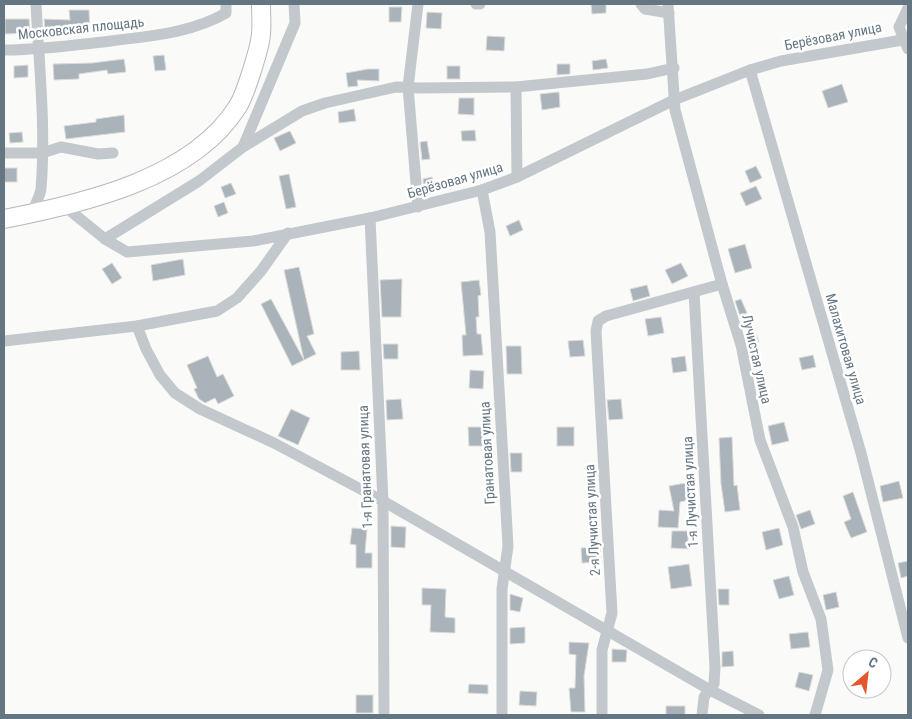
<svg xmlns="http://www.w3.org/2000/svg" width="912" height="719" font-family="'Roboto Condensed',sans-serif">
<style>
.building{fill:#aab3b9;stroke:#dcdcda}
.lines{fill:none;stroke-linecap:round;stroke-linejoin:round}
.primary-casing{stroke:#b5babe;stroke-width:20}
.street{stroke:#c3c8cc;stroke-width:11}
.primary{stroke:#fff;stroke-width:18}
.labels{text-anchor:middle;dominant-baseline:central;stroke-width:5;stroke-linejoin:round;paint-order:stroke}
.street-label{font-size:14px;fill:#657683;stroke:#fff}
</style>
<rect width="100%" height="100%" fill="#fafaf8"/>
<g class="building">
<polygon points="591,4 606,4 606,13 592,14"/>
<polygon points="389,7 402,7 401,22 389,22"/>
<polygon points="69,10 89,10 90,34 70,35 70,32 45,31 44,19 70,20"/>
<polygon points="427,12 442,13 441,29 426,28"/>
<polygon points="5,19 29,19 30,33 5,34"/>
<polygon points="487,36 505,37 504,51 486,50"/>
<polygon points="164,55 166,70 155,71 153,56"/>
<polygon points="124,59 126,72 108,74 107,70 79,74 79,79 54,80 53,64 92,63"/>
<polygon points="606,59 608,68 593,70 592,61"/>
<polygon points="557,64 570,64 570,74 557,75"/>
<polygon points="28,65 28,77 14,78 14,66"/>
<rect x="447" y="66" width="13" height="13"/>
<polygon points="368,69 379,69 379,81 357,80 358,86 348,87 346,73"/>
<polygon points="842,84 848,102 828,108 822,91"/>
<polygon points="559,92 560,107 542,110 540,94"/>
<polygon points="459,98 474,98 474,115 458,114"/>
<polygon points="354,109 356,121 339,123 338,112"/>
<polygon points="124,115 125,132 66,139 64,126 96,122 96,119"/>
<polygon points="475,130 476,141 462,141 461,131"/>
<polygon points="290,131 296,143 280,151 274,138"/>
<polygon points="22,132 23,142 10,143 9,133"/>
<polygon points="427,141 430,159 422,160 420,142"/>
<polygon points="756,166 762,178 750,183 745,171"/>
<rect x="4" y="168" width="13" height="14"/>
<polygon points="289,174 296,207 286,209 279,176"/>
<polygon points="432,177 435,191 424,193 423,179"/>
<polygon points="231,183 236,194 225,198 221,187"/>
<polygon points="756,186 762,199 746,206 740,193"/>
<polygon points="224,202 228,213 218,217 214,206"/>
<polygon points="519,220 523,230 510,236 506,226"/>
<polygon points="745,244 752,268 735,273 728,249"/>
<polygon points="183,259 185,275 153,281 151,265"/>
<polygon points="112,263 122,278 112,284 102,269"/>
<polygon points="681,263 688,276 672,284 665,270"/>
<polygon points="299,267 314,334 307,336 316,354 304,360 284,270"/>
<polygon points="402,279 401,317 382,317 380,280"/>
<polygon points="479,280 481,295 478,296 479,317 476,317 477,334 481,334 483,355 463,356 462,335 466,335 461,282"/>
<polygon points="647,285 650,296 633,301 630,289"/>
<polygon points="271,299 304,360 292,366 261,304"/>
<polygon points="741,299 747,313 740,316 735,301"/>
<polygon points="661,317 664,333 648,336 645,319"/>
<polygon points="755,330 759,342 749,345 745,333"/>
<polygon points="583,340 585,356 570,357 568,341"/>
<polygon points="383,344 398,344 398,359 384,359"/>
<polygon points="506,346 521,346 522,374 507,374"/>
<polygon points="359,351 360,370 341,370 341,352"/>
<polygon points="813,355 816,367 802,370 799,358"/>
<polygon points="208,356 217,377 223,374 234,396 218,404 215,398 205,403 199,399 194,389 197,388 187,365"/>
<polygon points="685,356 687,371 673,373 671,358"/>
<polygon points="470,370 484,371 483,389 469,388"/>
<polygon points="401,399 403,419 387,420 386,400"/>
<polygon points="621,399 623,419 609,420 607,400"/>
<polygon points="291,409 310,418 298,445 278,436"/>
<polygon points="784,422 789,441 772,445 768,426"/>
<polygon points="468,427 486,427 486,446 469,446"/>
<rect x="557" y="427" width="17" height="19"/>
<polygon points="732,437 734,486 737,485 740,510 725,512 721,484 719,438"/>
<polygon points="510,453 522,453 522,472 511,472"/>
<polygon points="899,481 903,498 883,502 880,486"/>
<polygon points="691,482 694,499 680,502 678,528 658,527 659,510 674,511 669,486"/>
<polygon points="853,492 867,532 851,538 844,522 851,519 843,496"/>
<polygon points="810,510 815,524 801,529 796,515"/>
<polygon points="391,526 406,527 405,548 391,547"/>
<polygon points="352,528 367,529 365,553 372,553 372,568 356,568 356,545 350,544"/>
<polygon points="779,528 783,545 766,550 762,532"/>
<polygon points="672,531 688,531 688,549 671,548"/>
<polygon points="600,547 601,562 582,563 581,548"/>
<polygon points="908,561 908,576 901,578 898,563"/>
<polygon points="689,564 692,586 671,589 668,567"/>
<polygon points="789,576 794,595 779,599 773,580"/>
<polygon points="422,588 446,589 445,617 455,618 455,633 430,632 431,605 422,605"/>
<polygon points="718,589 729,589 729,605 719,605"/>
<polygon points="836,592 839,607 826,610 823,595"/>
<polygon points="510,594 523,598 520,612 510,610"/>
<polygon points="525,627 525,643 510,644 510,628"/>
<polygon points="808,632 810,647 791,649 789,634"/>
<polygon points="569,642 589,643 584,676 585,712 571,712 569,688 575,688 576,655 569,654"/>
<polygon points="612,649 627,650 626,662 612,662"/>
<polygon points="733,651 734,666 722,667 722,652"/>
<polygon points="799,672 813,675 809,691 795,687"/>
<polygon points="469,684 488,685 488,694 468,693"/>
<polygon points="520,691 537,692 536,706 519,705"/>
<rect x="356" y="695" width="17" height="18"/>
<rect x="666" y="706" width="19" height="9"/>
</g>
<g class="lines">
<g class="primary-casing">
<path id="primary" d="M4,219C81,204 193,179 238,106C245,95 260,48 261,34C262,24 261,14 261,4"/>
</g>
<g class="street">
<polyline points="476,4 480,4"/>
<polyline points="641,4 645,9 669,13"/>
<polyline points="668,4 675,110 722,284 741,345 760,440 793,527 803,572 821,619 828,670 815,715"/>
<polyline points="908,8 899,27 908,49"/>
<path d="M4,50C40,50 75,45 111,41C149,36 192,33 226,13V4"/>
<polyline points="750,70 861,453 908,638"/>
<polyline points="516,87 517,177"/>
<polyline points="243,147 295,23 294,4"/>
<polyline points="4,153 42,153 61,147 98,154 113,153"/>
<polyline points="482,190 490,232 508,546 502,589 502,715"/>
<polyline points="63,205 105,239 127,252 253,241 370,218 482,190 517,177 674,100 750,70 781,61 908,39"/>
<polyline points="418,207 408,87 418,4"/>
<path d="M33,214C34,204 40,197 41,189C46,128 39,65 36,4"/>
<polyline points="370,218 383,501 384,715"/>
<polyline points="105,239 199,181 243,147 302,111 325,103 396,87 420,88 516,87 647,74 674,68"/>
<polyline points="694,292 715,667 714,684 704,697 702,715"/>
<polyline points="137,326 146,349 160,375 175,393 200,409 274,443 383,501 710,690 759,715"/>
<polyline points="4,341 137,326 217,311 237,298 261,271 288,233"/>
<polyline points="602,715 602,650 612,613 596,331 598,321 606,316 722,284"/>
</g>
<use href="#primary" class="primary"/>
</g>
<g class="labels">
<g class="street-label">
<text transform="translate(81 28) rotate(-6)">Московская площадь</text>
<text transform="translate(833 36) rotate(-11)">Берёзовая улица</text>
<text transform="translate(455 180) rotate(-16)">Берёзовая улица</text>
<text transform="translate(846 349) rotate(74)">Малахитовая улица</text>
<text transform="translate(757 359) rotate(77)">Лучистая улица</text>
<text transform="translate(487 453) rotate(-93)">Гранатовая улица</text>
<text transform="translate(365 467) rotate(-92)">1-я Гранатовая улица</text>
<text transform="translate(690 492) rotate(-93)">1-я Лучистая улица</text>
<text transform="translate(592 520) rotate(-93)">2-я Лучистая улица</text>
</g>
</g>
<rect width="912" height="719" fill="none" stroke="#657683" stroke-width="10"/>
<g transform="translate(867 674) rotate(28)"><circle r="24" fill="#ffffff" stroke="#c1c8cd"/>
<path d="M0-4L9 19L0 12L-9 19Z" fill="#e4572e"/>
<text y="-8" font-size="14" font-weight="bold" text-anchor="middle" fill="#657683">С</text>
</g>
</svg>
